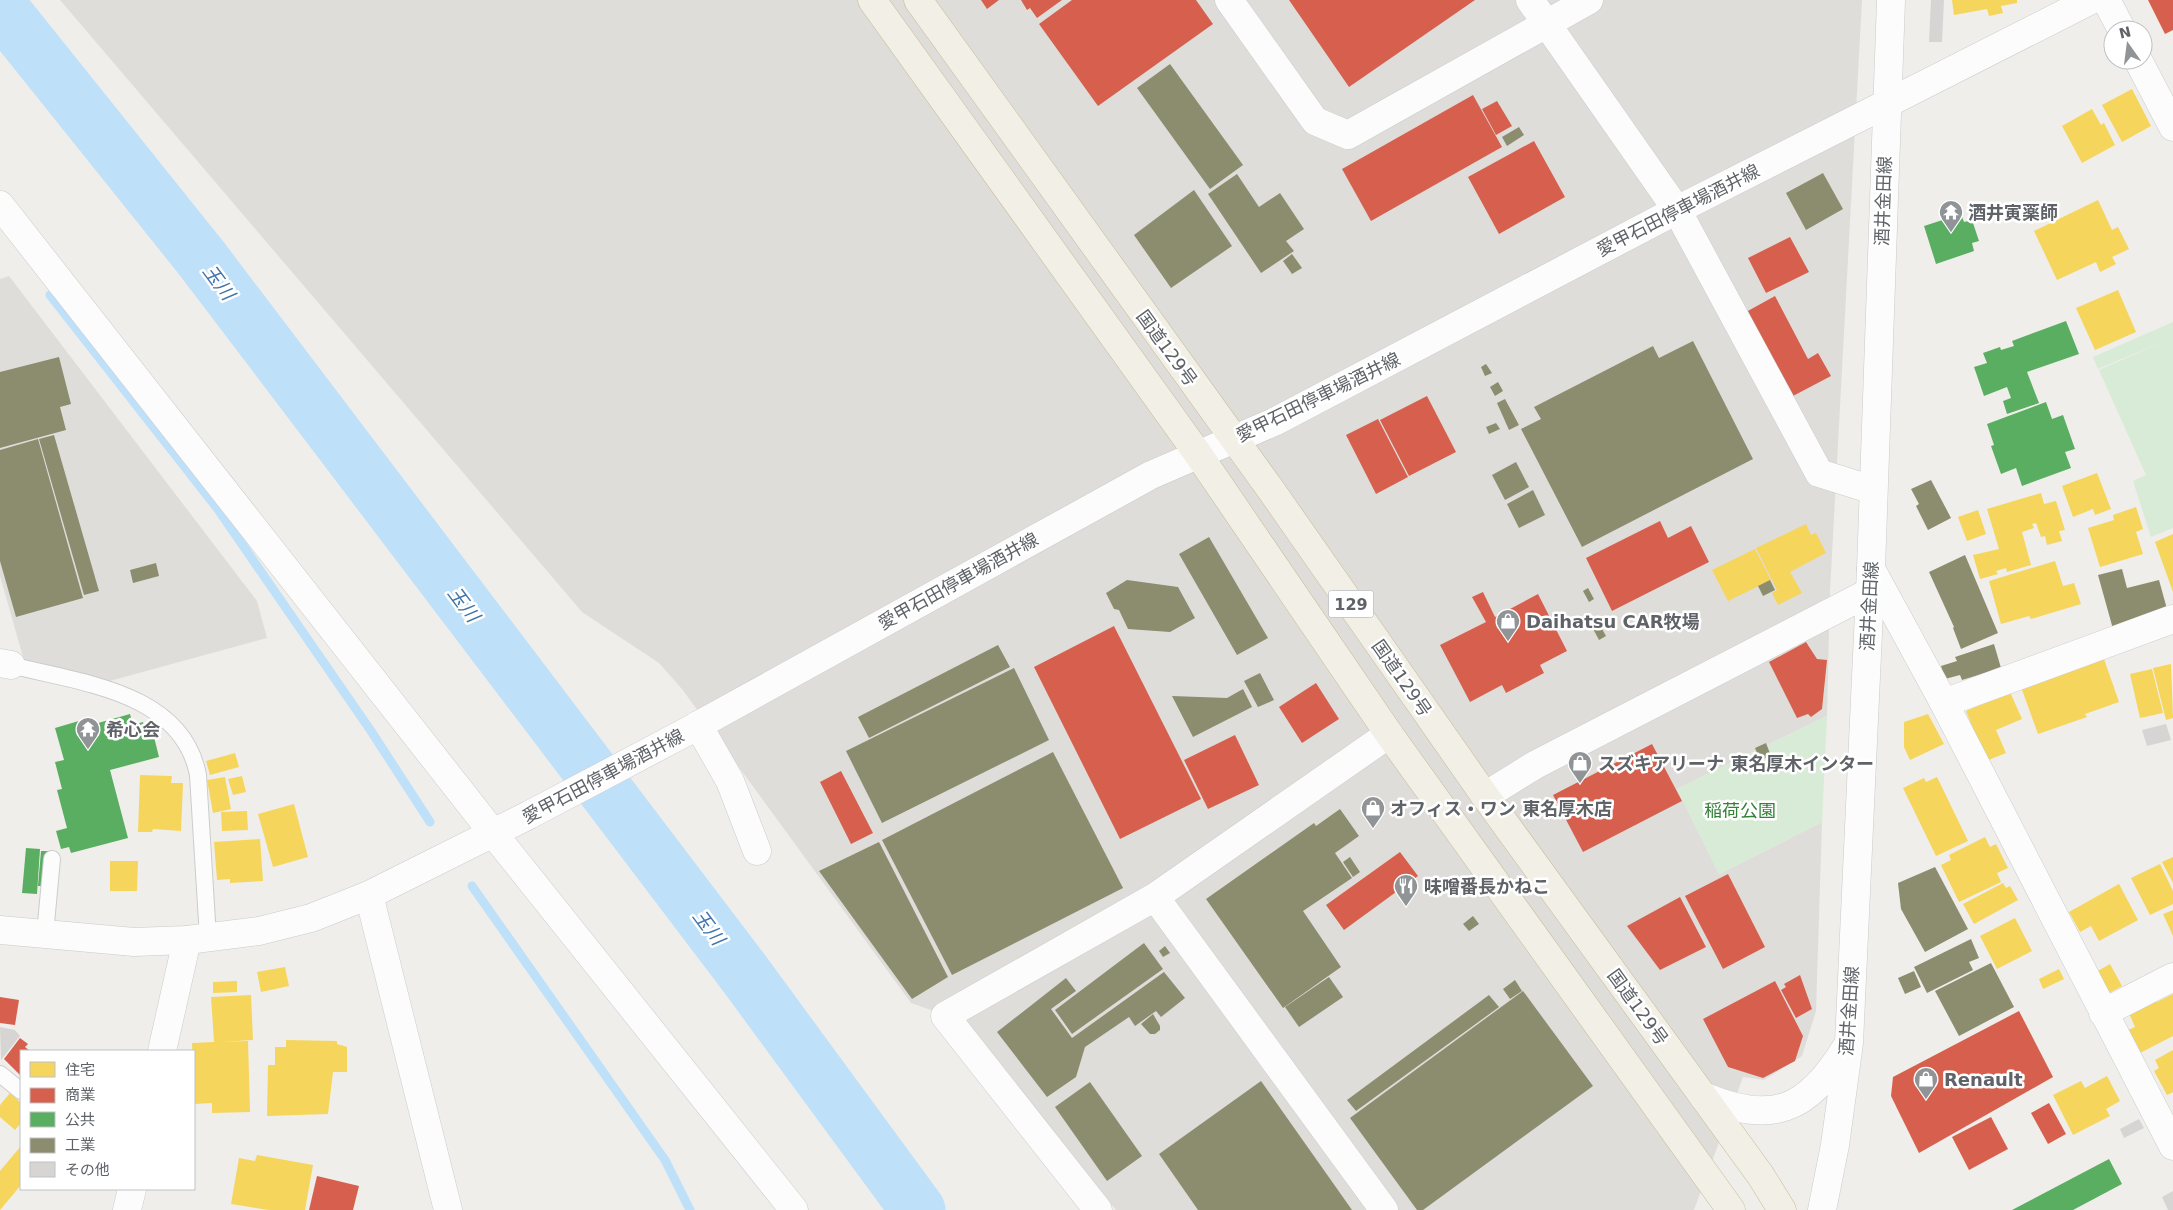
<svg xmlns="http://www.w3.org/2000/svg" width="2173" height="1210" font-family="'DejaVu Sans','Noto Sans JP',sans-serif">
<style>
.industrial{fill:#dfddda}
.green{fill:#d8ebd6}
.homes{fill:#f6d55c}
.shops{fill:#d6604d}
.public{fill:#5aae61}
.industry{fill:#8c8c6e}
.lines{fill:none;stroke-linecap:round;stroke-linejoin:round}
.stream{stroke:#bfe0f9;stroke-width:9}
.river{stroke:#bfe0f9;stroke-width:55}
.building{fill:#d6d5d3}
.service-casing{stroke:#cbcccc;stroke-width:18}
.minor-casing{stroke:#cbcccc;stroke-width:29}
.tertiary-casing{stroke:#cbcccc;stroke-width:29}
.secondary-casing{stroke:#cacacb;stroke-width:29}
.trunk-casing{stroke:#c8b996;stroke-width:29}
.service{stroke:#fdfcfc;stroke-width:16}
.minor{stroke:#fdfcfc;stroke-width:28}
.tertiary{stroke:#fdfcfc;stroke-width:28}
.secondary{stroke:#fdfcfc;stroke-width:28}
.trunk{stroke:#f2f0e6;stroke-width:28}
.labels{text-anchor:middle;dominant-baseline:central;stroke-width:5;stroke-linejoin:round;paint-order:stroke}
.shield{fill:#fff;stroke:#8f9295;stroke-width:1}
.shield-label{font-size:16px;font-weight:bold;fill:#5f6368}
.street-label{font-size:18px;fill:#5f6368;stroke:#fff}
.poi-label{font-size:18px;font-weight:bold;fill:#5f6368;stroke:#fff;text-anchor:start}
.park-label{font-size:18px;fill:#348238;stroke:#fff}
.water-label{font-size:19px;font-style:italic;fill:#4174aa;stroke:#fff}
</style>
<rect width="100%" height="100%" fill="#efeeea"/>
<g class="industrial">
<polygon points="60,0 1862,0 1830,592 1827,716 1677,789 1719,874 1822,822 1816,1011 1802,1056 1764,1080 1743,1077 1694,1210 1116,1210 965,1022 911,1003 682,689 659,663 582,612"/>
<polygon points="9,276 257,601 267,638 106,682 25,664 0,576 0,279"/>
</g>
<g class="green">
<polygon points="2173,322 2173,528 2151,537 2133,481 2146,475 2099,370 2167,340 2098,369 2093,357"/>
<polygon points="1827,716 1822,822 1719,874 1677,789"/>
</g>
<g class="homes">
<polygon points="1952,0 2017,0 2017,3 2001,6 2003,13 1989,16 1987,9 1954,15"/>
<polygon points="2132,89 2151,126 2122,142 2102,105"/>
<polygon points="2092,109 2101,125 2104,123 2115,145 2082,163 2062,126"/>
<polygon points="2098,200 2112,230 2118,227 2129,249 2112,257 2116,264 2100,272 2096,262 2057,280 2034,231"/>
<polygon points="2118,290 2136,332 2095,350 2076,308"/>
<polygon points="2097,473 2111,509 2095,515 2093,509 2073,517 2062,486"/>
<polygon points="2041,493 2044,504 2056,501 2065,530 2059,531 2062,541 2047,545 2045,536 2041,537 2036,523 2032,524 2034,528 2022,532 2031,565 2007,572 2006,568 1996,571 1998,574 1980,579 1973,555 1999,549 1987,509"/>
<polygon points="2136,507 2143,529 2136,532 2143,554 2100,567 2088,528 2114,520 2113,515"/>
<polygon points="1978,510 1986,534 1967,541 1958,517"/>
<polygon points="1806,524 1811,535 1816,533 1826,553 1790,572 1802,593 1778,605 1772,593 1777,590 1756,548"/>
<polygon points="2173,534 2173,592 2155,542"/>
<polygon points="1755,549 1771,580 1728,601 1712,570"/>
<polygon points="2055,561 2063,586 2074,583 2081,604 2031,619 2029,616 2001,624 1989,581"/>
<polygon points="2104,659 2119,702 2085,714 2087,717 2038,734 2021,687"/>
<polygon points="2171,664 2173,718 2166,720 2153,668"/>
<polygon points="2152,669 2163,713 2140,718 2130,674"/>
<polygon points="2010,692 2022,719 1996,730 2006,753 1986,761 1966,711"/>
<polygon points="1928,714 1944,744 1910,760 1904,747 1904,722"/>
<polygon points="235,753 239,767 210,775 206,761"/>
<polygon points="140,775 172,776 171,783 183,783 181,831 153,829 152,832 138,832"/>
<polygon points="242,776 246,792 233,795 228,779"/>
<polygon points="225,777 231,809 213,813 207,780"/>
<polygon points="1937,777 1968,841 1936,856 1903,788 1924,778 1926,782"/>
<polygon points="294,804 308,857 273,867 258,814"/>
<polygon points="247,811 248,830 222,831 221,812"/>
<polygon points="1985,837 1990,847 1996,844 2008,868 1997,873 2001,882 1959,902 1941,865 1951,860 1949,855"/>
<polygon points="260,839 263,881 230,883 230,879 217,880 214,842"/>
<polygon points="2173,857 2173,883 2162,862"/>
<polygon points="110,861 138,861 137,891 110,891"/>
<polygon points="2160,864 2173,891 2173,904 2150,915 2131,878"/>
<polygon points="2003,883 2006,888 2010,886 2018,900 1974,924 1963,904"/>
<polygon points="2119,884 2138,920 2099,941 2091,926 2080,932 2069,912"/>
<polygon points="2173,910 2173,936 2163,914"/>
<polygon points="2015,918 2032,951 1997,969 1980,936"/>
<polygon points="2110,964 2122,986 2107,994 2096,972"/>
<polygon points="285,967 289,986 261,992 257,972"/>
<polygon points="2059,969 2064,979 2043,989 2039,979"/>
<polygon points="237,981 237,992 213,993 213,982"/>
<polygon points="2173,994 2173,1036 2140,1053 2128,1030 2135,1027 2128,1011 2154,997 2157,1002"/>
<polygon points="251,995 253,1040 220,1042 248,1041 250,1112 212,1113 212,1103 195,1104 192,1043 214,1042 211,997"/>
<polygon points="286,1040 337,1041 337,1044 347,1047 347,1072 333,1072 328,1114 267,1116 268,1065 275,1065 275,1047 286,1047"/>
<polygon points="2173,1050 2173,1092 2167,1095 2154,1071 2159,1068 2155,1060"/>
<polygon points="2107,1076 2120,1101 2106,1109 2110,1116 2073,1135 2053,1095 2081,1081 2085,1088"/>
<polygon points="10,1093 21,1103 21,1123 15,1130 0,1117 0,1105"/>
<polygon points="21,1146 21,1185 0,1210 0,1171"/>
<polygon points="257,1155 313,1165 305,1210 269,1210 231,1204 239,1158 255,1161"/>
</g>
<g class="shops">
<polygon points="981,0 999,0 987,9"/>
<polygon points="1021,0 1062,0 1037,18 1030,8 1027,10"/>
<polygon points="1072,0 1196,0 1213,24 1098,106 1039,24"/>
<polygon points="1289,0 1475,0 1349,87"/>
<polygon points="2148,0 2173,0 2173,30 2165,34"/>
<polygon points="1473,95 1502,147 1371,221 1342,169"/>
<polygon points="1497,101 1512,126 1496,135 1482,109"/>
<polygon points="1534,141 1565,197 1499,234 1468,177"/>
<polygon points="1790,237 1809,272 1766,293 1748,258"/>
<polygon points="1775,296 1808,359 1818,353 1831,376 1793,396 1746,312"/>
<polygon points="1427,396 1456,452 1409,476 1380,420"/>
<polygon points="1378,419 1408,477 1376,494 1346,435"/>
<polygon points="1660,521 1668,538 1691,526 1709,562 1612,611 1586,558"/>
<polygon points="1483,592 1495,617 1538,594 1567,651 1540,665 1544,673 1506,693 1502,685 1470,702 1440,645 1486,622 1472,597"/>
<polygon points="1114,626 1201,799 1120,839 1034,667"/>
<polygon points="1806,642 1817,659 1827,660 1822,709 1811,717 1808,714 1797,718 1769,662"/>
<polygon points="1316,683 1339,719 1302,743 1279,707"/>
<polygon points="1235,735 1259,785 1208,809 1184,760"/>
<polygon points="1652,744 1682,801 1583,852 1553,795"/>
<polygon points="841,771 873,833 851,844 820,782"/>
<polygon points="1400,852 1418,876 1344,930 1326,905"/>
<polygon points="1728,874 1765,947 1723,969 1685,896"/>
<polygon points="1680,897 1706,947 1660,970 1627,926"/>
<polygon points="1800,975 1812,1009 1796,1018 1781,990 1786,987 1784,984"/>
<polygon points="1775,981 1803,1036 1795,1061 1763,1078 1728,1067 1703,1019"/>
<polygon points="0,997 19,1000 15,1025 0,1023"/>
<polygon points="2019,1011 2053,1077 1919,1153 1891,1096 1893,1077"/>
<polygon points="20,1038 28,1044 25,1047 30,1051 21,1051 21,1076 4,1059"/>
<polygon points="2049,1103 2066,1134 2048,1144 2031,1113"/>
<polygon points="1991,1117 2008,1149 1969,1170 1952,1137"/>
<polygon points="317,1176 359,1186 353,1210 309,1210"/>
</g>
<g class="public">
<polygon points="1961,214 1964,222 1972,220 1979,241 1972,243 1974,251 1936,264 1924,226"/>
<polygon points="2066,321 2079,354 2027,372 2039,403 2007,414 2003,401 2011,398 2007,387 1984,396 1974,367 1987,363 1983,353 2000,347 2001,350 2014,346 2012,341"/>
<polygon points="2046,402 2052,419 2063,415 2075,449 2065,452 2071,468 2022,486 2016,468 2001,474 1991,446 1994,445 1987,424"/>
<polygon points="130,714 133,725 143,722 146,732 152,729 159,757 110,770 128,838 71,853 69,847 61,849 56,831 67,828 57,790 62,789 55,762 64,760 55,728 89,718 91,725"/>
<polygon points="26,848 40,849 37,894 22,893"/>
<polygon points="41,851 51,851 49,886 38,886"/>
<polygon points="2109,1159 2122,1184 2073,1210 2012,1210"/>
</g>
<g class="industry">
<polygon points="1170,64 1243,165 1210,189 1137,88"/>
<polygon points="1519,127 1524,135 1507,146 1502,137"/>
<polygon points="1823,173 1843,209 1806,230 1786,193"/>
<polygon points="1237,174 1259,207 1280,193 1304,229 1286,241 1294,251 1261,273 1208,194"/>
<polygon points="1194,190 1232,246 1171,288 1134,235"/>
<polygon points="1292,254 1302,268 1292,274 1283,261"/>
<polygon points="1693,341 1753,459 1582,547 1521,429 1541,419 1534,407 1653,346 1659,358"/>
<polygon points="59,357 71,404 60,407 66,430 0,448 0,372"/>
<polygon points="1486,364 1492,373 1485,376 1481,367"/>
<polygon points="1498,382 1503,391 1495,396 1490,387"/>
<polygon points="1505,399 1519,425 1509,430 1497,403"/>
<polygon points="1496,423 1500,429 1489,434 1486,427"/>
<polygon points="54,435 99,591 84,595 39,439"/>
<polygon points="38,439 83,598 16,617 0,561 0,450"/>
<polygon points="1516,462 1529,487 1505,500 1492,475"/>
<polygon points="1931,480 1951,518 1928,530 1916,506 1919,504 1911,489"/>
<polygon points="1533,490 1545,515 1519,528 1507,504"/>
<polygon points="1209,537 1268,638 1237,655 1179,554"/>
<polygon points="1965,555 1998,633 1961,649 1953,628 1954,627 1929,572"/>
<polygon points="156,563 159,576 133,583 130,570"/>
<polygon points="2122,569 2127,588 2159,580 2167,609 2113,629 2098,575"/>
<polygon points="1127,580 1178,587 1195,618 1170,632 1128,629 1119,610 1114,609 1106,593"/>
<polygon points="1770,580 1775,590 1763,596 1758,586"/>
<polygon points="1588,588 1594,599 1589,602 1583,591"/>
<polygon points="1597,620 1606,636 1599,640 1590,623"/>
<polygon points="1994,644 2001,668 1962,680 1960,675 1945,679 1941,666 1957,661 1955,657"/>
<polygon points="998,645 1010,667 869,738 858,717"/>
<polygon points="1014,668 1049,740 882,823 846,751"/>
<polygon points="1260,673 1274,700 1258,707 1244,681"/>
<polygon points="1243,689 1252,707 1193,737 1172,696 1227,698"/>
<polygon points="1766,743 1771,756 1760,760 1755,748"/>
<polygon points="1053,752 1123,888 952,975 882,840"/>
<polygon points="1340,809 1359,836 1335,853 1352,878 1303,911 1341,967 1283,1008 1206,899 1314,823 1316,826"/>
<polygon points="879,842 948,977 912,999 819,871"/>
<polygon points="1350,857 1360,872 1353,877 1343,862"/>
<polygon points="1935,867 1968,929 1925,952 1901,909 1898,883"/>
<polygon points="1473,916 1479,924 1469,931 1463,924"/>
<polygon points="1971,939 1979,958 1969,962 1973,970 1927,993 1914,967"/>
<polygon points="1144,943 1163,969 1072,1034 1055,1010"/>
<polygon points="1165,946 1170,953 1163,957 1159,951"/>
<polygon points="1991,963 2014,1007 1959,1036 1935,991"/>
<polygon points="1914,971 1921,987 1905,994 1898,978"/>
<polygon points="1164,972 1185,998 1161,1017 1156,1011 1135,1026 1129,1017 1085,1047 1076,1077 1047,1097 997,1032 1066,978 1076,991 1051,1009 1072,1038"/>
<polygon points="1329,977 1343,997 1299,1027 1285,1007"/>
<polygon points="1515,980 1522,991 1510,999 1503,989"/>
<polygon points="1523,991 1593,1086 1423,1210 1417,1210 1350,1118"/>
<polygon points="1489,995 1499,1007 1356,1111 1347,1100"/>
<polygon points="1153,1014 1160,1026 1160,1030 1155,1034 1150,1034 1141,1024"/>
<polygon points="1261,1081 1352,1210 1198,1210 1159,1154"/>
<polygon points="1090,1082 1142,1156 1107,1181 1055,1107"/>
</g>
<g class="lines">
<g class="stream">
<polyline points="50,295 217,508 371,731 430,822"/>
<polyline points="472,886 665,1160 690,1210"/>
</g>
<polyline class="river" points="0,7 202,259 744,973 918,1210"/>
</g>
<g class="building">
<polygon points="1931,0 1944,0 1942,42 1929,42"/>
<polygon points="2166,724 2171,740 2147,746 2142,730"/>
<polygon points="0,1027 15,1030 20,1036 1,1060"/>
<polygon points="2139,1119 2144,1128 2124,1138 2120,1129"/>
<polygon points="2173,1191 2173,1210 2168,1210 2162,1197"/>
</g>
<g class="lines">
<g class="service-casing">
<g id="service">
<path d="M11,665C79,683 182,691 198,775L208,938"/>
<polyline points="45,934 52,859"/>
<polyline points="0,1074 21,1091"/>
</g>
</g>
<g class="minor-casing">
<g id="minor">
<polyline points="1229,0 1315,121 1348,135 1589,0"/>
<polyline points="2106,0 2122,30"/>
<polyline points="2138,60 2173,127"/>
<polyline points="1886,104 2091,0"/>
<polyline points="0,205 493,833 794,1210"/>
<polyline points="1677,210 1819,473 1873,490"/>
<polyline points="1871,569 1944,703 2173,1146"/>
<polyline points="0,663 11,665"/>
<polyline points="1944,703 2173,619"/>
<polyline points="698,725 730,781 757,851"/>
<polyline points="1485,796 1535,765 1870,592"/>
<polyline points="369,895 448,1210"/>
<polyline points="1155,897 1384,1210"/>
<polyline points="2103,1013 2173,977"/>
<polyline points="162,1051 187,940"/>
<polyline points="127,1210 132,1189"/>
<polyline points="1098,1210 945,1016 1155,897 1389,734"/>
</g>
</g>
<g class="tertiary-casing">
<polyline id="tertiary" points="1530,0 1677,210"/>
</g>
<g class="secondary-casing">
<g id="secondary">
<polyline points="0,930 134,942 187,940 259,931 311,918 369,895 529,815 686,732 1151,475 1274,422 1677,210 1886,104"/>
<path d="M1703,1096C1772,1125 1807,1111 1845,1049"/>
<polyline points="1822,1210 1835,1145 1849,1043 1871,569 1891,0"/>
</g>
</g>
<g class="trunk-casing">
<g id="trunk">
<polyline points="872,0 1198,454 1389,734 1731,1210"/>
<polyline points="918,0 1271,490 1485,796 1761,1176 1782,1210"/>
</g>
</g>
<use href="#service" class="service"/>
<use href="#minor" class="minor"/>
<use href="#tertiary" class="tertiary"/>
<use href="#secondary" class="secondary"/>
<use href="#trunk" class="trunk"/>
</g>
<defs>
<g id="temple-pin" transform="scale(1.25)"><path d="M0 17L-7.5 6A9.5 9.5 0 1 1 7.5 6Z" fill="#919496" stroke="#fff"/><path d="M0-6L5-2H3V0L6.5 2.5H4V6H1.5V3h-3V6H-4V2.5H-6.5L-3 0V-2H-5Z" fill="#fff"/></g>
<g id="shop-pin" transform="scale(1.25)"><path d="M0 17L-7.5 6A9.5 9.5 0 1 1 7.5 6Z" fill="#919496" stroke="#fff"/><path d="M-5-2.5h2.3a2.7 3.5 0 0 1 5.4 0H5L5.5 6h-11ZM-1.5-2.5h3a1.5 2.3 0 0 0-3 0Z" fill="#fff"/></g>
<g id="restaurant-pin" transform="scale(1.25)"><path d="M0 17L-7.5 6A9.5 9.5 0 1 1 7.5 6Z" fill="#919496" stroke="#fff"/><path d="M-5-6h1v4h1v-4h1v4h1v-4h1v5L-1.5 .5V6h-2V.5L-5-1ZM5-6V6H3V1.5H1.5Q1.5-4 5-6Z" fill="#fff"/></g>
</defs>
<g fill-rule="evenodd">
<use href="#temple-pin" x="1951" y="212"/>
<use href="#shop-pin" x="1508" y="621"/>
<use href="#temple-pin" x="88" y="729"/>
<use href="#shop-pin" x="1580" y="763"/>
<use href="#shop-pin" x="1373" y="808"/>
<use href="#restaurant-pin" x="1406" y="886"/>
<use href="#shop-pin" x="1926" y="1079"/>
</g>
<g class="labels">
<rect class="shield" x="1328.5" y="590.5" width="45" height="27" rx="4"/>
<g class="shield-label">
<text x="1351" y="604">129</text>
</g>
<g class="street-label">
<text transform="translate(1883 201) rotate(-88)">酒井金田線</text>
<text transform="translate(1678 210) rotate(-27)">愛甲石田停車場酒井線</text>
<text transform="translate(1167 348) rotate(54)">国道129号</text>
<text transform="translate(1318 397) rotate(-26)">愛甲石田停車場酒井線</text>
<text transform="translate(958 581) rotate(-29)">愛甲石田停車場酒井線</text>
<text transform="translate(1869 606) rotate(-87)">酒井金田線</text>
<text transform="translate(1402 678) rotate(55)">国道129号</text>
<text transform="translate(603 776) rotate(-28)">愛甲石田停車場酒井線</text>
<text transform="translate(1638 1007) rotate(54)">国道129号</text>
<text transform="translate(1849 1011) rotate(-86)">酒井金田線</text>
</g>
<g class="poi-label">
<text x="1968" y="212">酒井寅薬師</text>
<text x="1526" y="621">Daihatsu CAR牧場</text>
<text x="106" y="729">希心会</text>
<text x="1598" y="763">スズキアリーナ 東名厚木インター</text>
<text x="1390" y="808">オフィス・ワン 東名厚木店</text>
<text x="1424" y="886">味噌番長かねこ</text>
<text x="1944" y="1079">Renault</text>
</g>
<g class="park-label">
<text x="1740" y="810">稲荷公園</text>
</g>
<g class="water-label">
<text transform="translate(219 282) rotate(53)">玉川</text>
<text transform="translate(464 604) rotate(53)">玉川</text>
<text transform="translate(709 927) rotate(53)">玉川</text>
</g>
</g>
<rect x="20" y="1050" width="175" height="140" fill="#ffffff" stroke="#bfc1c3"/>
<rect x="30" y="1062" width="25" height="15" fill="#f6d55c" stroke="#bfc1c3"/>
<text x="65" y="1075" font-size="15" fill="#5f6368">住宅</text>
<rect x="30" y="1088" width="25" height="15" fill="#d6604d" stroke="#bfc1c3"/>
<text x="65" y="1100" font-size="15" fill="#5f6368">商業</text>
<rect x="30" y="1112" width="25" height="15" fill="#5aae61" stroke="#bfc1c3"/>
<text x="65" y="1125" font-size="15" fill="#5f6368">公共</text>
<rect x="30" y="1138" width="25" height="15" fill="#8c8c6e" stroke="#bfc1c3"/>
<text x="65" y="1150" font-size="15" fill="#5f6368">工業</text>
<rect x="30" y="1162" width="25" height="15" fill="#d6d5d3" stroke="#bfc1c3"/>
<text x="65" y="1175" font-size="15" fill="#5f6368">その他</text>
<g transform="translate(2128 45) rotate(346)"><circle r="24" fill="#ffffff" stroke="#bfc1c3"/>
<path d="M0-4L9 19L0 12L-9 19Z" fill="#919496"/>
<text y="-8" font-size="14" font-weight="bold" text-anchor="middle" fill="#5f6368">N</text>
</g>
</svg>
